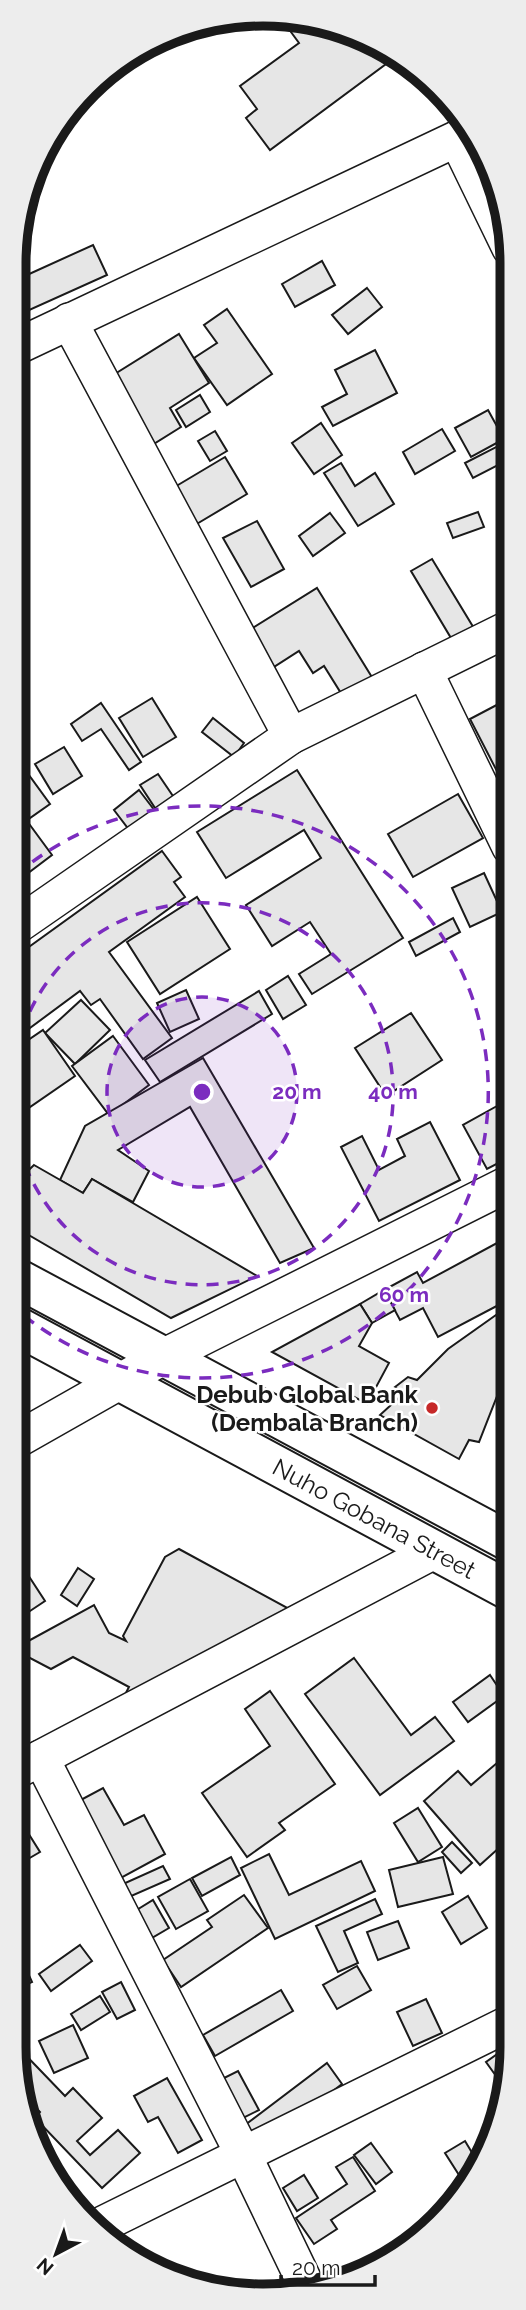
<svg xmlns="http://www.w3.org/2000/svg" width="526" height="2310" font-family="Raleway,sans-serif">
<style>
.building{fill:#e6e6e6;stroke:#1a1a1a;stroke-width:2}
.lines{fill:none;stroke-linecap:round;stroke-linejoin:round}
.minor-casing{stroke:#1a1a1a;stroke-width:38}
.major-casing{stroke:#1a1a1a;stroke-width:42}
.minor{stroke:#fff;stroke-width:35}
.major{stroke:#fff;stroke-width:38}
.ring{fill:none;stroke:#7b2cbf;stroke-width:3.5;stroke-dasharray:12 9}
.poi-dot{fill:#c62828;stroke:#fff;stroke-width:2.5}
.labels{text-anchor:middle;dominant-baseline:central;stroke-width:5;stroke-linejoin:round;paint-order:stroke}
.poi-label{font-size:24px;font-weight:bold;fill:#1a1a1a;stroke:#fff;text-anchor:end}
.street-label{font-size:24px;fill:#1a1a1a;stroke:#fff}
.rim{fill:none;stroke:#1a1a1a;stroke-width:9}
.centre{fill:#7b2cbf;stroke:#fff;stroke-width:3.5}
.ring-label{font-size:21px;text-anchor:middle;font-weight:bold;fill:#7b2cbf;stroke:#fff;stroke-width:5;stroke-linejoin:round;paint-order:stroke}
</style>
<rect width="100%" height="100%" fill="#fff"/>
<g class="building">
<polygon points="296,16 366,38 386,64 270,150 246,118 257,109 240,86 299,43 280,17"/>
<polygon points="93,245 107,275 16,316 16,280"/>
<polygon points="322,261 335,285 295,307 282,284"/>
<polygon points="367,288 382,307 348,334 332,315"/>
<polygon points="227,309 272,374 227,405 194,358 217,343 204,325"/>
<polygon points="179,334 209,383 170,408 181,427 144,450 102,382"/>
<polygon points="375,350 397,393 333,426 322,407 347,394 335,370"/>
<polygon points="200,395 210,412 186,427 176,410"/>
<polygon points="488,410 504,439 471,457 455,428"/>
<polygon points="321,423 342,455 314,474 292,443"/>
<polygon points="442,429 455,451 415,474 403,452"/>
<polygon points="215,431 227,451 210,461 198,441"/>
<polygon points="510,440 510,459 473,478 465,463"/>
<polygon points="225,457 247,494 195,525 173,488"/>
<polygon points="341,463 355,486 375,473 394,504 358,526 324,473"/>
<polygon points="478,512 484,527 453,538 447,523"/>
<polygon points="330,513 345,533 313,556 299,536"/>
<polygon points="257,521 284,569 251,587 223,538"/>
<polygon points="432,559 475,630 454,643 411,571"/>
<polygon points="317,588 378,687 349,706 324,666 313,673 299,651 266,672 243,634"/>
<polygon points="152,698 176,737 143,757 119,718"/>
<polygon points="510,698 510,772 500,777 470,719"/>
<polygon points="101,703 141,762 129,770 101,729 82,741 71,724"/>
<polygon points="213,718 244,743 234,757 202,732"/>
<polygon points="64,747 82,776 53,794 35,764"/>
<polygon points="18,760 50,804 30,818 16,798 16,762"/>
<polygon points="297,770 403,938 312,994 299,974 331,954 310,922 272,946 246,905 321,858 304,830 226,878 197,832"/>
<polygon points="158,774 177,802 159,814 140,785"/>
<polygon points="139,790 155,811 130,831 114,810"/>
<polygon points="458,794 483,838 413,877 388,834"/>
<polygon points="16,806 52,855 15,883 15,807"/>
<polygon points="162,851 181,877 174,882 185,897 109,952 172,1038 143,1059 100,999 91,1005 80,991 15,1039 15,986 26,978 15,964 15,957"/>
<polygon points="484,873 502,912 470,927 452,888"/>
<polygon points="197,897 230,949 160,994 127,942"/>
<polygon points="453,918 460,932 416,956 409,942"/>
<polygon points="288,976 306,1005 283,1019 266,990"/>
<polygon points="186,990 199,1019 170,1032 157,1003"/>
<polygon points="259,991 272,1014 160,1082 145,1060"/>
<polygon points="81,1000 110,1030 75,1064 45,1033"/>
<polygon points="411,1013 442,1060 386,1096 355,1048"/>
<polygon points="43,1030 75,1076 30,1107 15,1085 15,1049"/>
<polygon points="113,1036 149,1085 109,1115 72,1066"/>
<polygon points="203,1058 314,1248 280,1263 190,1107 118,1150 149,1171 133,1202 92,1179 83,1193 60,1180 85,1126"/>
<polygon points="497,1106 510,1129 510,1157 487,1169 463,1125"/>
<polygon points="430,1122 460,1180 379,1221 341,1147 362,1136 379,1170 405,1156 397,1139"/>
<polygon points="34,1165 83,1193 92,1179 257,1276 171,1318 15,1227 15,1183"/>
<polygon points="510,1236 510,1299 438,1337 423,1308 400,1320 384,1290 417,1272 423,1283"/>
<polygon points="384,1290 395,1310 372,1323 360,1304"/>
<polygon points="360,1304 372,1323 359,1346 389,1363 367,1404 272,1352"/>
<polygon points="496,1315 510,1328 510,1363 479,1442 469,1440 459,1459 380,1415 403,1394 395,1387 408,1377 417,1380 448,1349"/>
<polygon points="179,1549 293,1611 119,1706 129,1687 73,1657 51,1669 28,1657 21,1645 94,1605 109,1633 126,1641 123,1636 165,1557"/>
<polygon points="17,1558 45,1601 15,1621 15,1560"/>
<polygon points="78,1568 94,1579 77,1606 61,1595"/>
<polygon points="354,1658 411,1735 435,1717 454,1741 380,1795 305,1694"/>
<polygon points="490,1675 504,1696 468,1722 453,1702"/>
<polygon points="270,1691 335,1784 279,1823 285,1830 247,1857 202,1793 270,1746 245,1709"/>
<polygon points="510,1752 510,1838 480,1865 424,1801 458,1771 471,1785"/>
<polygon points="103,1788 124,1825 144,1815 165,1854 119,1879 77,1802"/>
<polygon points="418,1808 442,1847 418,1862 394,1823"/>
<polygon points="25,1828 40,1852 14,1867 14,1834"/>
<polygon points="452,1842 472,1863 461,1873 442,1852"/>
<polygon points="269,1854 289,1895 361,1861 375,1891 275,1939 241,1868"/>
<polygon points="231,1857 240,1875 202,1896 192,1878"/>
<polygon points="443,1857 453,1894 398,1907 389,1870"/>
<polygon points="163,1866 170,1879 129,1897 123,1884"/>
<polygon points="190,1879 208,1911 176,1929 158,1897"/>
<polygon points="244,1895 268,1928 181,1987 163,1960 212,1927 207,1920"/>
<polygon points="468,1896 487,1928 461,1944 442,1912"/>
<polygon points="375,1899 382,1914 344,1931 358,1963 338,1972 316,1926"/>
<polygon points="153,1900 169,1928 150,1939 135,1911"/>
<polygon points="398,1921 409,1948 378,1960 367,1932"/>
<polygon points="14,1942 32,1982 14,1990"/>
<polygon points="80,1945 92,1961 51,1991 39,1974"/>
<polygon points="357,1966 371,1990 337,2009 323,1985"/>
<polygon points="121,1982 135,2010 117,2019 102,1992"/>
<polygon points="281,1990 293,2011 215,2056 203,2035"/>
<polygon points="100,1996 110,2012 81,2030 71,2014"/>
<polygon points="426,1999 442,2033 413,2046 397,2012"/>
<polygon points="73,2025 88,2058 54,2073 39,2041"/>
<polygon points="14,2043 65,2096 73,2088 102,2118 77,2141 90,2155 118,2130 140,2153 102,2188 35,2118 40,2112 23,2094"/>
<polygon points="510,2045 510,2077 501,2083 486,2062"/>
<polygon points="327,2063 342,2084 257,2149 241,2128"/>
<polygon points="238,2071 259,2110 237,2121 216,2082"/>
<polygon points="167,2078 202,2140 178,2153 158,2117 148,2122 134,2096"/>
<polygon points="465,2141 480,2166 466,2186 445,2153"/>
<polygon points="371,2143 392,2172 376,2184 354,2155"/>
<polygon points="353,2157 375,2191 331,2220 337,2229 314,2244 296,2218 347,2184 336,2167"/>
<polygon points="304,2175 318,2198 297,2211 283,2188"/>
</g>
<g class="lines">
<g class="minor-casing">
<g id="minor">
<polyline points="457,139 510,248"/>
<polyline points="69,321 291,736"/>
<polyline points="16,347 471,132"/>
<polyline points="424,670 510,847"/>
<polyline points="15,927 291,736 510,628"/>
<polyline points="15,1441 163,1357 510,1183"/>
<polyline points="41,1758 243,2154 307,2287"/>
<polyline points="14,1772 434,1551"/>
<polyline points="97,2227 510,2023"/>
</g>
</g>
<g class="major-casing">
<g id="major">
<polyline points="15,1277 510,1542"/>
<path id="s1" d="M15,1325L510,1591"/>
</g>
</g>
<use href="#minor" class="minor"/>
<use href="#major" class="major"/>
</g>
<circle cx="202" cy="1092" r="95" fill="#7b2cbf" fill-opacity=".12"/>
<g class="ring">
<circle cx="202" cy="1092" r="95"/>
<path d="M16 1051A191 191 0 1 1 15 1132"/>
<path d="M16 875A286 286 0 1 1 16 1309"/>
</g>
<circle class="poi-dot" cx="432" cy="1408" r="7"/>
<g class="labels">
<g class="poi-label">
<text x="418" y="1394">Debub Global Bank<tspan x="418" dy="28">(Dembala Branch)</tspan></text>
</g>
<g class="street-label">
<text stroke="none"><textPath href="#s1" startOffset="408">Nuho Gobana Street</textPath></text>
</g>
</g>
<path d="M0 0H526V2310H0ZM263 26H263A237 237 0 0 1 500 263V2047A237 237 0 0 1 263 2284H263A237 237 0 0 1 26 2047V263A237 237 0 0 1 263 26Z" fill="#ededed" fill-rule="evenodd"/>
<path class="rim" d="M263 26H263A237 237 0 0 1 500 263V2047A237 237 0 0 1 263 2284H263A237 237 0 0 1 26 2047V263A237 237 0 0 1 263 26Z"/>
<circle cx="202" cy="1092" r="10" class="centre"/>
<g class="ring-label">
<text x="297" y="1099">20 m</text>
<text x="393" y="1099">40 m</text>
<text x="404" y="1302">60 m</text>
</g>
<g transform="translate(56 2254) rotate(221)" stroke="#ffffff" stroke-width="5" paint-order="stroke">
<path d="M0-5L12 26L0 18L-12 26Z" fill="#1a1a1a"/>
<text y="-10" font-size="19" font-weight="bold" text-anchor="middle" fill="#1a1a1a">N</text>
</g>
<path d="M281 2275v10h94v-10" fill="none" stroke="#1a1a1a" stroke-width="3.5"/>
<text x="292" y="2275" font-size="21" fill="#1a1a1a" stroke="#ffffff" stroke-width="5" paint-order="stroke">20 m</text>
</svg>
